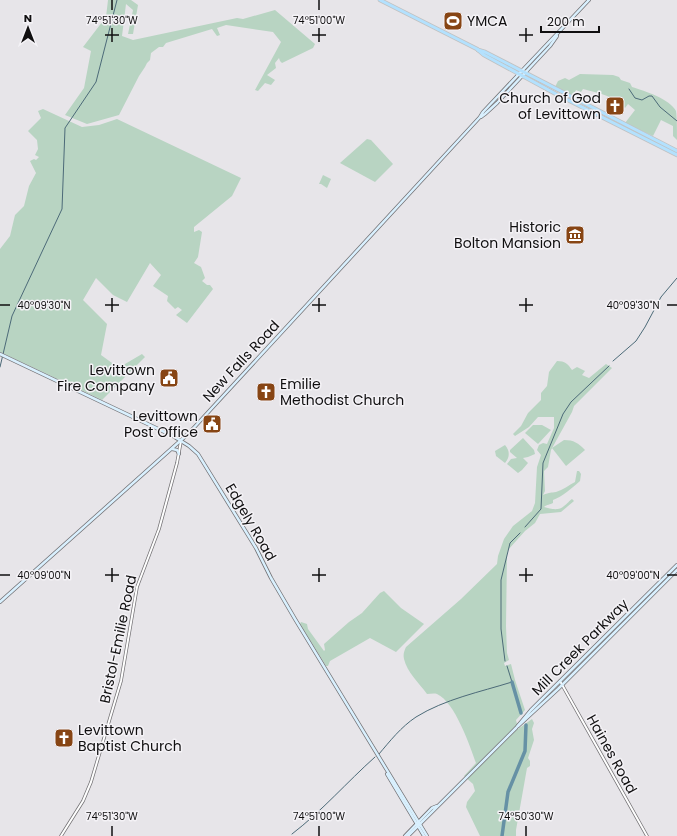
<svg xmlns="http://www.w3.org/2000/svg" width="677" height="836" font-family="Poppins,sans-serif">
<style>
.green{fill:#b8d4c2}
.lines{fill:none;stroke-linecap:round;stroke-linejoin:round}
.stream{stroke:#4c6a78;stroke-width:1}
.river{stroke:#6691a5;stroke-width:3.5}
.tertiary-casing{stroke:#747275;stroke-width:3.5}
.secondary-casing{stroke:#747275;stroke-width:4}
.primary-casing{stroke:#c1c1c1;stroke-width:4.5}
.tertiary{stroke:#fff;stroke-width:2}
.secondary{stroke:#d9f0fe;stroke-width:2.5}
.primary{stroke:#b3e1fe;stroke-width:3}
.ticks{fill:none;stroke:#100f10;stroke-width:1.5}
.labels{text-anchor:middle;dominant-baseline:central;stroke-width:3;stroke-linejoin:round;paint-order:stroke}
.poi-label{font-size:14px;fill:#100f10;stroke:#f4f2f6;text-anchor:end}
.street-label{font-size:14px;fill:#100f10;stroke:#f4f2f6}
.ticks-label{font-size:10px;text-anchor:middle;fill:#100f10;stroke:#f4f2f6;stroke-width:3;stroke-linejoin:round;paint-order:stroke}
</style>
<rect width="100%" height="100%" fill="#e7e5e9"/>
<g class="green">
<polygon points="108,0 131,0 138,5 133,34 128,34 133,10 126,4 122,36 133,40 237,18 243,19 275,10 315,44 313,48 282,63 280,61 279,58 275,63 276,68 267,75 275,80 271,85 265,83 258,91 255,90 281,42 273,32 226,25 217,28 220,35 217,36 212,29 166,43 163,47 159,47 151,53 150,60 147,63 145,67 139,76 119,115 87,124 65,115 84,88 91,51 83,47 106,17"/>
<path d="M580,74L613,75L619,77L621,80L630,83L632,87C645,91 670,99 676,111C677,117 677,133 677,140L673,136V126L661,120L653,136L625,123L635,110L628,104L625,108C615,96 598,93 583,89L581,92L576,90L573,96L555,87L558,81L565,78L569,80Z"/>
<polygon points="43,109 82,127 99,125 117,119 241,178 232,196 194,227 194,232 199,230 202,232 198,257 194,263 201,267 205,278 202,281 207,285 210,285 213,289 187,323 176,315 182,310 178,307 175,309 167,301 168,296 153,286 161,275 150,263 127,302 113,295 96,278 83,300 107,324 101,355 112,363 111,375 125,364 142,354 145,357 102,400 0,352 0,249 10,236 15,215 24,206 29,186 36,173 30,161 34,159 36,160 39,157 35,155 38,149 37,140 28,131 41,118 38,111"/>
<polygon points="367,139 371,140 393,164 375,182 340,163"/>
<polygon points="323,175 331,179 327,188 321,184 319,184"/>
<path d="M557,361C565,361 568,364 572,370L577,367L585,371L582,375L589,378L606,364L612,368L574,406L572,412L551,450L548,467L544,471L545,491L543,495C550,492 551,493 556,492C563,490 569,485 575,482L577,471H579L581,474L580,481C572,488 562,497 553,500V503C550,505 547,504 544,507C551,509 559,511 564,506C568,503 569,501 572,499L574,501L561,512L540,514L535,523L525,531L508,550L507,554L506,626L507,653L509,660L504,663L505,666L511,664L515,680L525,710L516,720L517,724L515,730L518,729L532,719L534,723L532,729L534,740L528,758L530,761V766L527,768L516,830V836H480L466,807L467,802L475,791L473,784L464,776L476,763C470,746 455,702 437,694C434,693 430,694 427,694C419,683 407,672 404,659C403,655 404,651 406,647L461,599L497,564L498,556L504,539L513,526L532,511L535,503L537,467L541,455L537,450L539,445L543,443L547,444L554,428V417H538L529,427L515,436L513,434L521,426L528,413L541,400V393L547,386L549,372Z"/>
<polygon points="533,425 542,425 551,430 538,444 525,433"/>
<polygon points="523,438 534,450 535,454 528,457 523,458 528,463 522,470 518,473 507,464 511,459 517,458 510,452 510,450"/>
<path d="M564,440C574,440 578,443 585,450L566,466L552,448Z"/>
<path d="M505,445C510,451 510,457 505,463L496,456L495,451Z"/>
<polygon points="384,591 401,608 424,624 396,652 370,638 330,661 328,666 326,666 300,624 301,622 307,624 308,629 324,651 325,650 324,644 349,622 362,613 380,593"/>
</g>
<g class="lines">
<g class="stream">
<polyline points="629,89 635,98 642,100 649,96 652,96 660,107 677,121"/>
<polyline points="613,361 636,341 645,327 661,297 677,278"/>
<polyline points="0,367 12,316 62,209 65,128 96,82 117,0"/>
<polyline points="525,527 541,509 543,463 563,414 571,402 609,366"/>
<polyline points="505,661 501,629 501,580 510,543 520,533"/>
<path d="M379,754C390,741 401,727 416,717C445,699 480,692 512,682L507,666"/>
<path d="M292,834C322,811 347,782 375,757"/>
</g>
<g class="river">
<polyline points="512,682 521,713"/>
<polyline points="502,836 508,792 525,751 526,725"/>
</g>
<g class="tertiary-casing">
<g id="tertiary">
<polyline points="560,681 647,836"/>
<polyline points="61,836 83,801 91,782 121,681 137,587 159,529 177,463 181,441"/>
</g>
</g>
<g class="secondary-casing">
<g id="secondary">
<polyline points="481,117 485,114 497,103 550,46 557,36"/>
<polyline points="0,354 173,436 189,446 198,454 256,548 271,578 295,619 427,836"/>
<polyline points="172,449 177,450 179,454"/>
<polyline points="0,602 189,433 480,117 483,112 589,0"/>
<polyline points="518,726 558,689 677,570"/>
<polyline points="387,774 424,836"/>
<polyline points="405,836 432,808 437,806"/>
<polyline points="408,836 516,728 531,710 677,565"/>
</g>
</g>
<g class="primary-casing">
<g id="primary">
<polyline points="380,0 477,49 484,55 556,94 677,155"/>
<polyline points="478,50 485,52 677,151"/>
</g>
</g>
<use href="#tertiary" class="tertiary"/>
<use href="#secondary" class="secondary"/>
<use href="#primary" class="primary"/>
</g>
<path class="ticks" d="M112,0V10M319,0V10M112,28V42M319,28V42M526,28V42M105,35H119M312,35H326M519,35H533M112,298V312M319,298V312M526,298V312M0,305H10M105,305H119M312,305H326M519,305H533M667,305H677M112,568V582M319,568V582M526,568V582M0,575H10M105,575H119M312,575H326M519,575H533M667,575H677M112,826V836M319,826V836M526,826V836"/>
<defs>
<g id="stadium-square" transform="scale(1)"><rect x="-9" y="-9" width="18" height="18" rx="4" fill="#874514" stroke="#f4f2f6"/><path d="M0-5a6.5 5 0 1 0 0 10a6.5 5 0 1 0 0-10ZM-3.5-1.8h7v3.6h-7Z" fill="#fff"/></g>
<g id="church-square" transform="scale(1)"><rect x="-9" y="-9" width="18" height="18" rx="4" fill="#874514" stroke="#f4f2f6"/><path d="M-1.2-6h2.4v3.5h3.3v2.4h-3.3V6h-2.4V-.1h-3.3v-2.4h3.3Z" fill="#fff"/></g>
<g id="museum-square" transform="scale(1)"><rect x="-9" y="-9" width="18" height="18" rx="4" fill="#874514" stroke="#f4f2f6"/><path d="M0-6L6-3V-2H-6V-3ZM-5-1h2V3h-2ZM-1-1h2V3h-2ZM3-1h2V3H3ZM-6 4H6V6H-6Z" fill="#fff"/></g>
<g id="civic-square" transform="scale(1)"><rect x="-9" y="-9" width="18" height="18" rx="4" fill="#874514" stroke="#f4f2f6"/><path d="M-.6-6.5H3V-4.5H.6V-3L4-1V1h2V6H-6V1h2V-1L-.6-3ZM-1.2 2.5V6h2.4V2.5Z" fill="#fff"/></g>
</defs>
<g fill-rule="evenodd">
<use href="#stadium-square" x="453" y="21"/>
<use href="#church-square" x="615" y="106"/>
<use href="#museum-square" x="575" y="235"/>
<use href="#civic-square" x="169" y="378"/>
<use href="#church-square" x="266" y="392"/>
<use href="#civic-square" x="212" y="424"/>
<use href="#church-square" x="64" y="738"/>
</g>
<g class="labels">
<g class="poi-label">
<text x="467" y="21" text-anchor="start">YMCA</text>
<text x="601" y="98">Church of God<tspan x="601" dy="16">of Levittown</tspan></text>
<text x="561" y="227">Historic<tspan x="561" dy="16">Bolton Mansion</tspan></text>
<text x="155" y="370">Levittown<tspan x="155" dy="16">Fire Company</tspan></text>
<text x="280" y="384" text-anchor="start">Emilie<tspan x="280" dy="16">Methodist Church</tspan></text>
<text x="198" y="416">Levittown<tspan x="198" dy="16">Post Office</tspan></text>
<text x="78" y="730" text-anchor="start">Levittown<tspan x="78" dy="16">Baptist Church</tspan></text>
</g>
<g class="street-label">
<text transform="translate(241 361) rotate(-47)">New Falls Road</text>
<text transform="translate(251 522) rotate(60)">Edgely Road</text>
<text transform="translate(118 639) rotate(-78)">Bristol-Emilie Road</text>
<text transform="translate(580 647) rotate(-45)">Mill Creek Parkway</text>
<text transform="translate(612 754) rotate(61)">Haines Road</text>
</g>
</g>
<g class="ticks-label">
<text x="112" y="24">74°51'30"W</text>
<text x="319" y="24">74°51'00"W</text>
<text x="44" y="309">40°09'30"N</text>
<text x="633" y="309">40°09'30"N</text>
<text x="44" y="579">40°09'00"N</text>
<text x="633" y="579">40°09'00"N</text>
<text x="112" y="820">74°51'30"W</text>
<text x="319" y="820">74°51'00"W</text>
<text x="526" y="820">74°50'30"W</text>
</g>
<g transform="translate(28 28)" stroke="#f4f2f6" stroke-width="3" paint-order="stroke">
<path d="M0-3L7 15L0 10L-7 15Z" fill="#100f10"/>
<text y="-6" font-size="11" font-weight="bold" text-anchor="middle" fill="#100f10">N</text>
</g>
<path d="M541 26v6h58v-6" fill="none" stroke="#100f10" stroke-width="2"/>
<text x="547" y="26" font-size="12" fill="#100f10" stroke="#f4f2f6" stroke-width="3" paint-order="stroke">200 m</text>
</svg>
